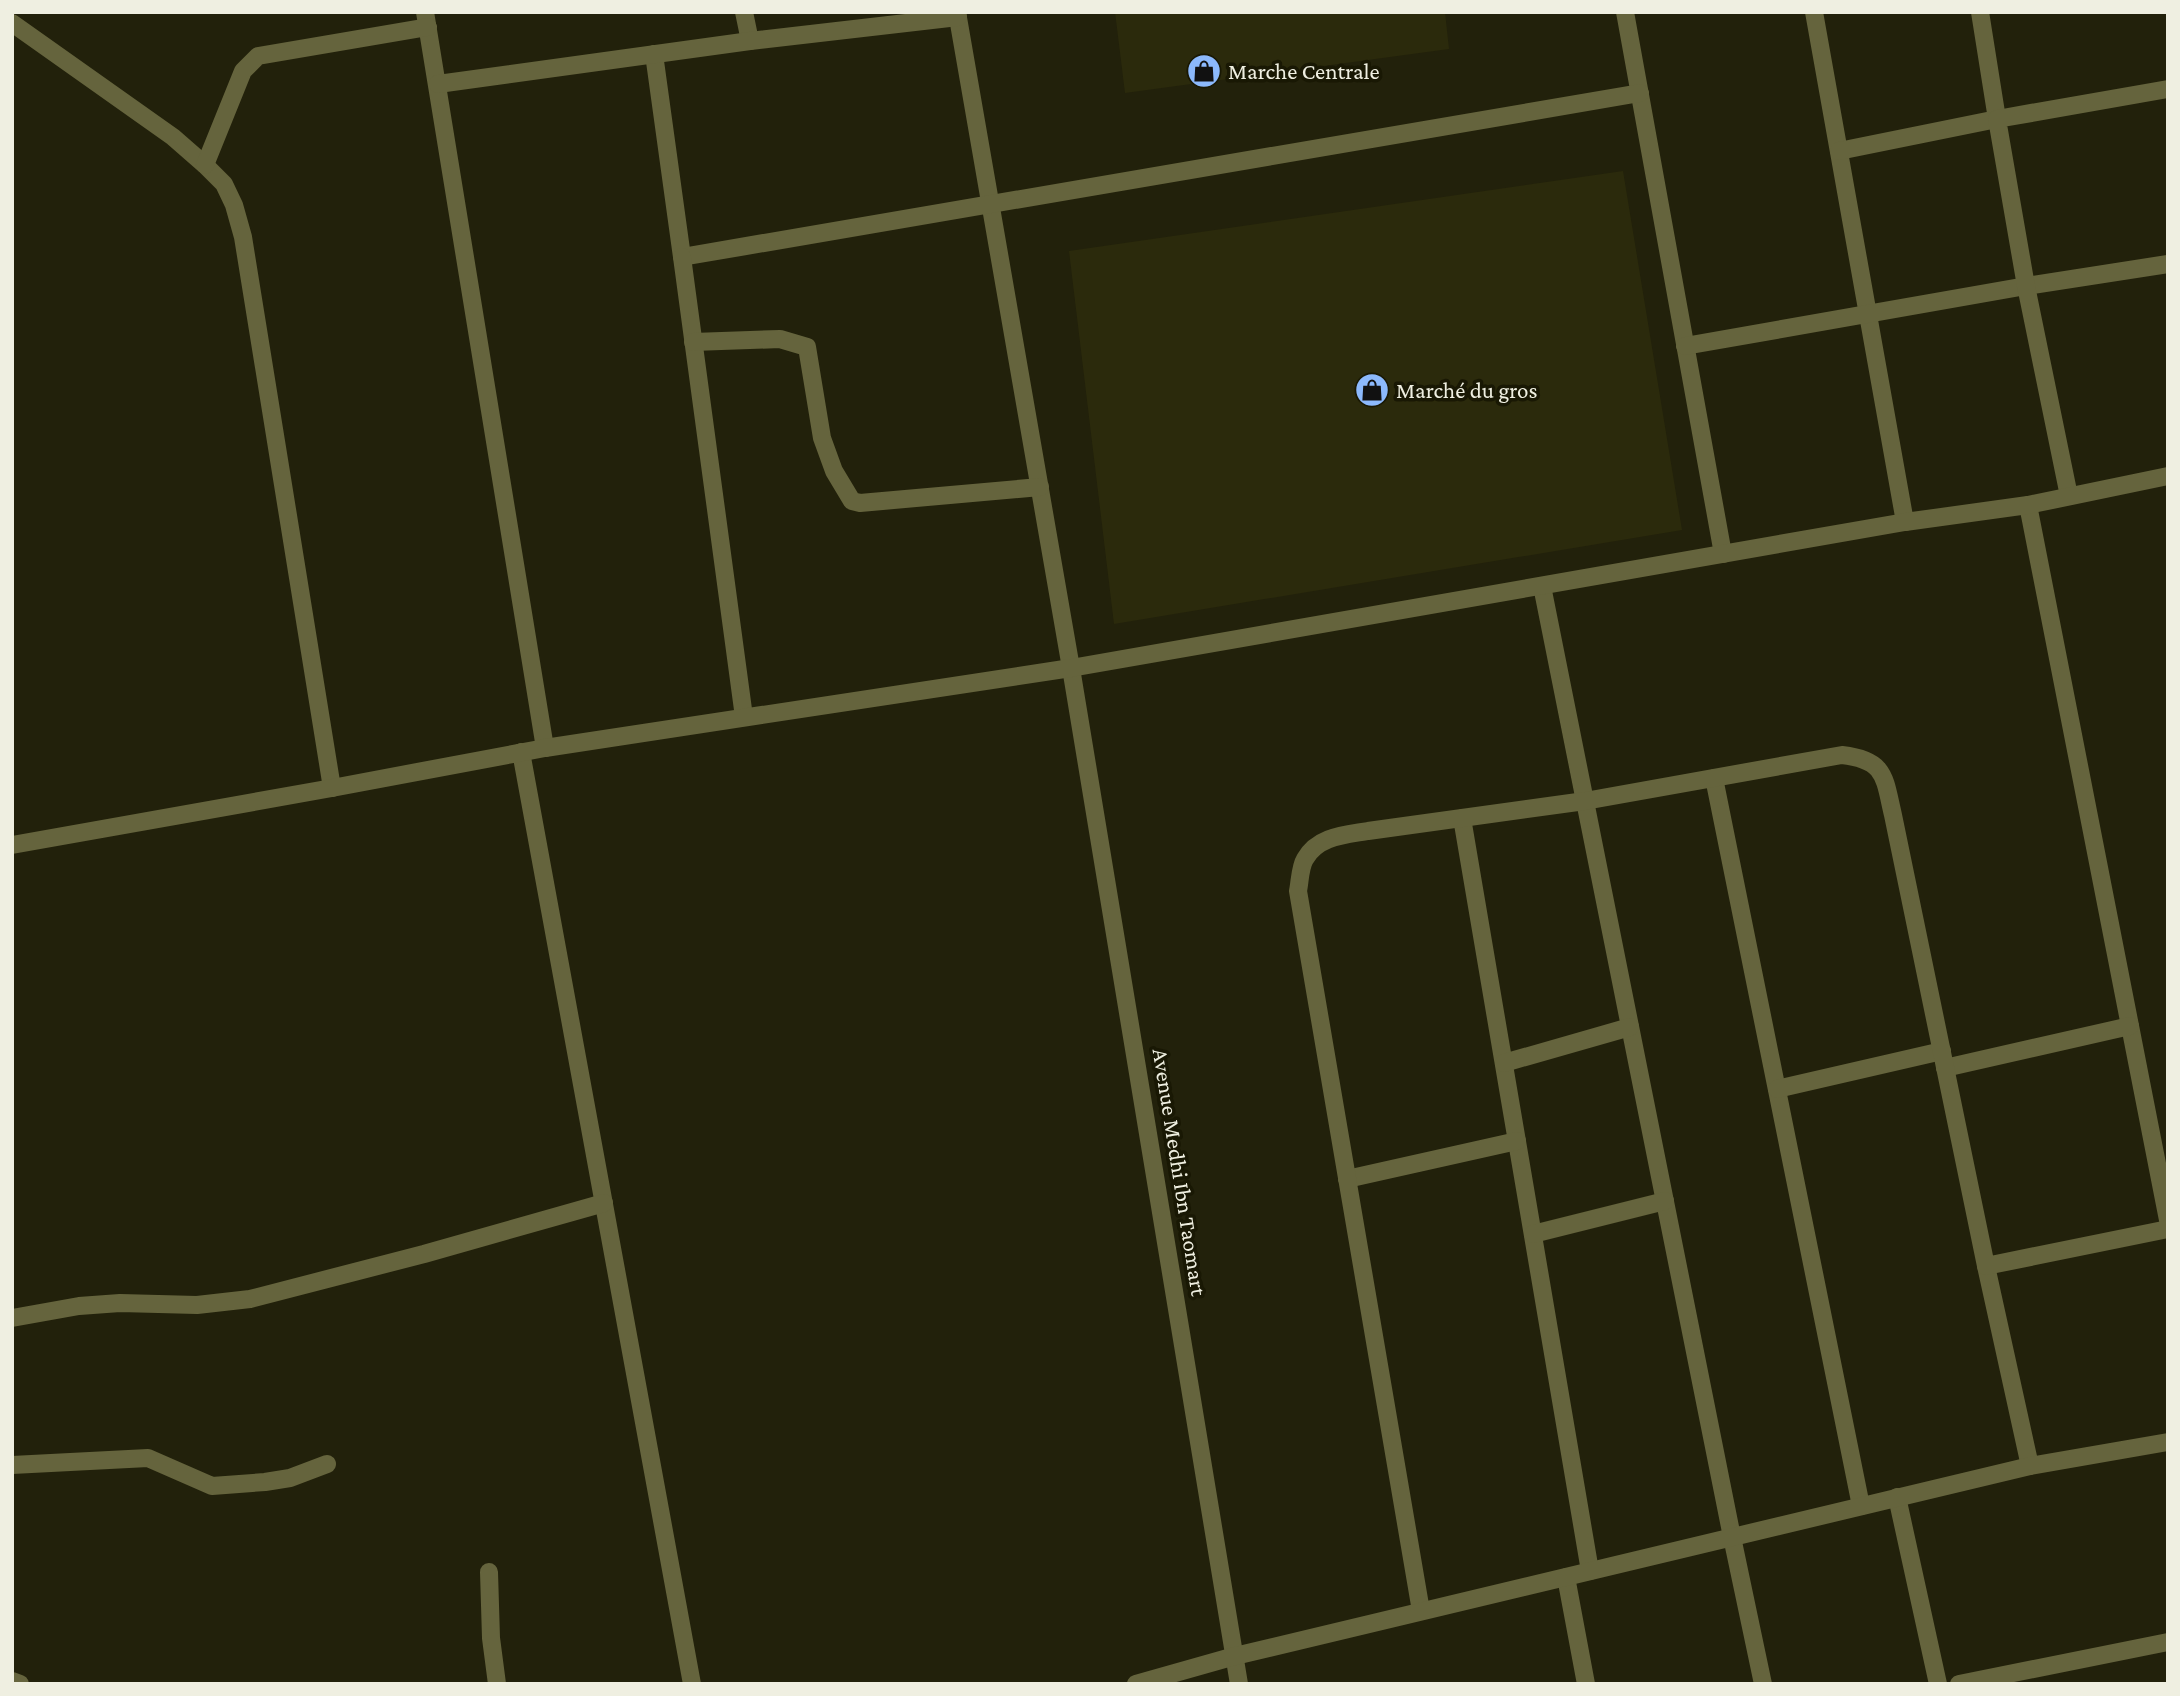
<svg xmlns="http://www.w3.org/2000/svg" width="2180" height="1696" font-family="'Crimson Pro',serif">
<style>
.built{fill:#2b2a0c}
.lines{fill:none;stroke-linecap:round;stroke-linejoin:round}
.lane{stroke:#65643d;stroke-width:18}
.street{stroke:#65643d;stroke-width:18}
.labels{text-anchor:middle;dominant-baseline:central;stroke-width:7;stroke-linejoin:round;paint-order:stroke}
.poi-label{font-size:23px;fill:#efefe1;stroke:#191804;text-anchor:start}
.street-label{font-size:23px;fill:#efefe1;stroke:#191804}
</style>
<rect width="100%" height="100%" fill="#22210b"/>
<g class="built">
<polygon points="1115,12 1445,12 1449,49 1125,93"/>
<polygon points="1623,171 1682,530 1114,624 1069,251"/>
</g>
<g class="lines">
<g class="lane">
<polyline points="521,752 692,1684"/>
<polyline points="12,1318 79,1306 120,1303 197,1305 250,1299 424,1254 604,1203"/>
<polyline points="12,1465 148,1458 212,1486 265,1482 290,1478 327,1464"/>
<polyline points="489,1572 491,1638 497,1684"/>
<polyline points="12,1681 20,1684"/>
</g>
<g class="street">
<polyline points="425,12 545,748"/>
<polyline points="744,12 750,41"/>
<polyline points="957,12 1071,668 1239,1684"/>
<polyline points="1625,12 1723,554"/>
<polyline points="1814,12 1905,522"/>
<polyline points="12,23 173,137 205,165 224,184 234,205 243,237 332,788"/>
<polyline points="654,54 682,257 1640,93"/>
<polyline points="438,84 750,41 958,17"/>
<polyline points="1839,151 1997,119 1980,12"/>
<polyline points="205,165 243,71 258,56 428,27"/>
<polyline points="682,257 744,717"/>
<polyline points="693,342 780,339 807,347 822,438 834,471 852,501 860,503 1040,487"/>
<polyline points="1685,346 2026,286 2168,264"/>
<polyline points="2069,496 2026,286 1997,119 2168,89"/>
<polyline points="2028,505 2168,1220"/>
<polyline points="1542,586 1732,1537 1763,1684"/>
<polyline points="1714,778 1861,1506"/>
<polyline points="1462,818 1590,1571"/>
<polyline points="12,845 332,788 545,748 1071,668 1905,522 2028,505 2168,476"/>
<polyline points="1504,1063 1630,1027"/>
<polyline points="1945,1068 2130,1026"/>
<polyline points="1777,1089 1942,1051"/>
<polyline points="1347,1179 1517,1141"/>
<polyline points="1533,1234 1665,1201"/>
<polyline points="1986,1266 2030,1466"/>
<polyline points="1897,1497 1938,1684"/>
<polyline points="1566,1577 1586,1684"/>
<path d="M1421,1611L1298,891C1300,881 1300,867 1305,859C1318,836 1345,835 1368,831L1585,801L1842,755C1886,760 1884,777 1893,815L1986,1266L2168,1229"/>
<polyline points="1136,1684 1235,1656 2030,1466 2168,1442"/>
<polyline points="1959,1684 2168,1642"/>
</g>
</g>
<defs>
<g id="shop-disc" transform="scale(1.75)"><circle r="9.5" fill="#8cb9fc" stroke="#191804"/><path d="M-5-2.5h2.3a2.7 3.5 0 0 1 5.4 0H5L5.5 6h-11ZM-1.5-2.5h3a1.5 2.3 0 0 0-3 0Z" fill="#111"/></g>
</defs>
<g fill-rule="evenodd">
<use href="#shop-disc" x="1204" y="71"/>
<use href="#shop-disc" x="1372" y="390"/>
</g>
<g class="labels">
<g class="poi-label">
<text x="1228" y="71">Marche Centrale</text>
<text x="1396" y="390">Marché du gros</text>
</g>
<g class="street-label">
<text transform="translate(1180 1172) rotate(81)">Avenue Medhi Ibn Taomart</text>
</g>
</g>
<rect width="2180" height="1696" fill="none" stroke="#efefe1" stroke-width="28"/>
</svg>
